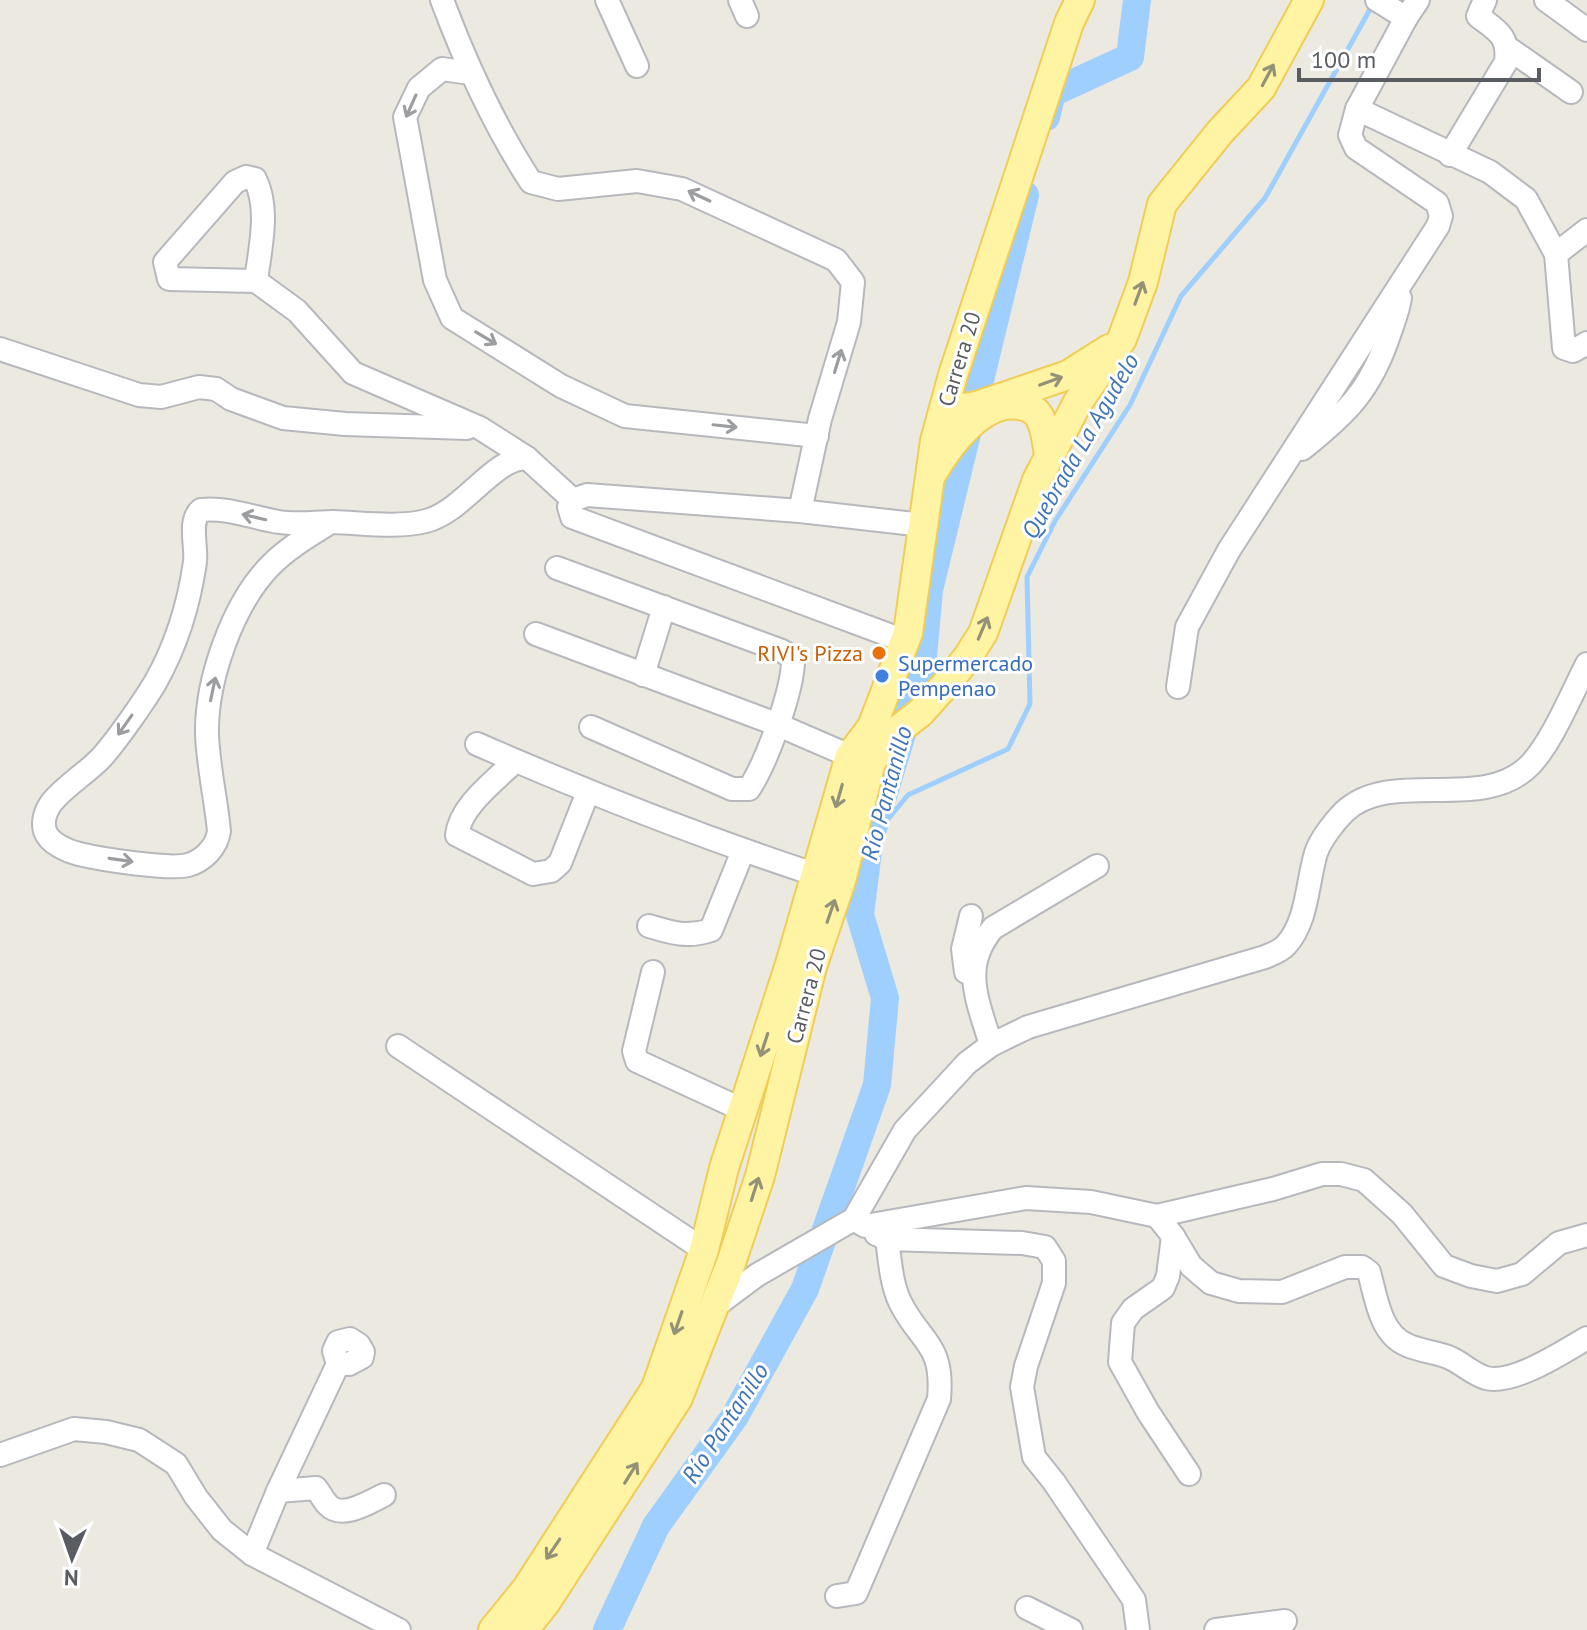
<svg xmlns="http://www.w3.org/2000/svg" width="1587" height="1630" font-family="'PT Sans',sans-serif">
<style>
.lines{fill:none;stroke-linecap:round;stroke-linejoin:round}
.stream{stroke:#9ecffe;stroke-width:5}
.river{stroke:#9ecffe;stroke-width:28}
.minor-casing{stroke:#b6b8bd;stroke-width:26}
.major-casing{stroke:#f0cd56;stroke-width:32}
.minor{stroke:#fff;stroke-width:22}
.major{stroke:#fef4a3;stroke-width:28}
.oneway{stroke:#939178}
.oneway2{stroke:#9b9da0}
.food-dot{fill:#e8710a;stroke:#fff;stroke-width:3}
.shop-dot{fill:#3f7fe0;stroke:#fff;stroke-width:3}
.labels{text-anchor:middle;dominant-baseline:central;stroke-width:6;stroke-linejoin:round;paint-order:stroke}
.street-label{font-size:22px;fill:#595c61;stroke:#fff}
.food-label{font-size:22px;fill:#c56008;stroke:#fff;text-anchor:end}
.shop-label{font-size:22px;fill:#366cbe;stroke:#fff;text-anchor:start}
.water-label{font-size:24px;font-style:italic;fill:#4074b8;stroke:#fff}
</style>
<rect width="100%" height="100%" fill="#eceae0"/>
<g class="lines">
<polyline class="stream" points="869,842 908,795 1008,749 1030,704 1027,577 1055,521 1130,405 1181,296 1265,198 1373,4"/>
<g class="river">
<polyline points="1046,117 1052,93 1130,57 1137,0"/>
<polyline points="607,1630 656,1526 735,1416 805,1289 877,1085 885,998 860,915 869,842 922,668 929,590 1025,195"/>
</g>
<g class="minor-casing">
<g id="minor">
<path d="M442,0C466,64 493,124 531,182L558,189L637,181L682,189L836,260L853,282L849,322L820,419L800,511"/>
<polyline points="607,0 637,66"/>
<polyline points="740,0 747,16"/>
<polyline points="1377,0 1406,18 1418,0"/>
<polyline points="1546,0 1587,30"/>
<polyline points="1508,48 1571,92"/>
<polyline points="470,73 442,69 419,88 405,117 435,280 452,318 561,386 625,416 817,436"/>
<polyline points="1357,109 1490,172 1526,199 1556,254 1564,348 1573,351 1587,343"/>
<path d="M1450,155L1506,62C1509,35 1497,31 1478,16L1485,0"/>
<polyline points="1556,254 1587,230"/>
<path d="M256,281C260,248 270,209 255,179L246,177L235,182L165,262L169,279L256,281L297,311L353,373L480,428L527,458L573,500"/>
<polyline points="0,349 139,395 161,397 199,387 216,389 231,399 283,418 345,424 467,428"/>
<path d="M1302,449C1347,413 1370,391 1389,335C1393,323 1398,311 1400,298"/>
<path d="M331,522C310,535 289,547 271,565C233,603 206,680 207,734C208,766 216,799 219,831C217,847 203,861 188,865C168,870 100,859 79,854C67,851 49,843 45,831C42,821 46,810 52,802C66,785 87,773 102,757C117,740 143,703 155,683C176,646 189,604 195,562C197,546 188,521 201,510C228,507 253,518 279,522C297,525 316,522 334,522C363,523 398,528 426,521C463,512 494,457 527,458"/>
<path d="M557,568L782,651L793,658C794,689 766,763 749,789H732L591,727"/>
<polyline points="536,634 776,724 850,756"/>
<polyline points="905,641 572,517 569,507 573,500 587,495 800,511 923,525"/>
<polyline points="643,675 664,607"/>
<polyline points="1178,687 1187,627 1229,550 1438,226 1441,216 1437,203 1356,148 1350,135 1357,109 1406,18"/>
<path d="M477,744C589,793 701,837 817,875"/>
<path d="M515,761C495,781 460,806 457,835L533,874L551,871L560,863L588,792"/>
<path d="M649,926C672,933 688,938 711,930L743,851"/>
<polyline points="653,972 634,1051 637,1061 743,1110"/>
<polyline points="966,972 963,949 971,916"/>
<path d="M991,1045C978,1001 960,967 993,928L1097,866"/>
<polyline points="398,1046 704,1250"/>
<polyline points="1157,1216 1273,1189 1322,1174 1341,1174 1364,1180 1402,1214 1444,1266 1471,1276 1497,1281 1522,1274 1559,1243 1587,1235"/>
<path d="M854,1219L865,1226L1026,1198L1091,1202L1157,1216L1173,1236L1191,1266L1211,1283L1239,1291L1282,1292L1345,1267H1362L1369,1272C1376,1297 1380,1334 1407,1345C1420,1351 1435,1352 1448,1357C1461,1362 1472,1374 1486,1378C1513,1385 1563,1352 1587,1338"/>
<polyline points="1173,1236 1168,1276 1163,1288 1133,1309 1123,1323 1120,1362 1148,1412 1189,1474"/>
<polyline points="887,1239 1022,1243 1045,1247 1054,1261 1054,1283 1026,1366 1022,1387 1034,1457 1054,1482 1134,1600 1138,1630"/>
<path d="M714,1307L757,1275L854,1219L905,1130L967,1063L991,1045L1028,1027L1265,957C1272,954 1281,951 1286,945C1308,921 1307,882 1316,853C1320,840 1335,821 1344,812C1391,767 1482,814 1530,765C1552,742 1572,693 1587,664"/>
<polyline points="0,1455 74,1429 106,1432 139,1440 176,1464 196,1497 222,1530 252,1554 399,1630"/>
<path d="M278,1491L316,1488C320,1493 323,1500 328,1505C342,1520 369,1502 384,1495"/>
<polyline points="252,1554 278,1491 338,1364 349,1364 362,1357 363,1352 359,1345 350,1339 338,1342 334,1351 338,1364"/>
<path d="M837,1596L856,1593L939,1399C944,1343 921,1344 900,1302C891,1283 890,1260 887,1239L876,1234"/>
<polyline points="1027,1608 1071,1630"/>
<polyline points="1216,1630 1285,1621"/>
</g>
</g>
<g class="major-casing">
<g id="major">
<path d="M947,398C956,409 963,409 977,406L1068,375L1109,349"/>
<path d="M933,472C949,445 982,399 1019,405C1028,406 1036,410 1040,418C1046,429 1047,443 1049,455"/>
<polyline points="871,762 890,736 920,713 947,683 967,658 983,633 1037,480 1078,402 1122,339 1143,282 1162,204 1220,132 1261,88 1309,0"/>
<polyline points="493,1630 527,1588 656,1388 704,1250 724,1168 790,964 850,756 872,727 908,633 935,441 953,375 1069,23 1080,0"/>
<polyline points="524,1630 546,1602 678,1398 731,1263 760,1176 812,967 841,881 871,762 872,727"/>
</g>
</g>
<use href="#minor" class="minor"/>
<use href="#major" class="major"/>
</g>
<defs><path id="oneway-shaft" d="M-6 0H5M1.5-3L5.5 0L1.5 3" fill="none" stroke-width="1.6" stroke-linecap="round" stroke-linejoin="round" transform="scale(2)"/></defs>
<g class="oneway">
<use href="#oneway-shaft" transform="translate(1268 75) rotate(-62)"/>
<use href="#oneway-shaft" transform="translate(1139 293) rotate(-70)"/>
<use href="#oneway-shaft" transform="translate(1051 381) rotate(-20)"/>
<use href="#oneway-shaft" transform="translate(983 628) rotate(-67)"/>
<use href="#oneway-shaft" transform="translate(839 796) rotate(106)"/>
<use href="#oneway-shaft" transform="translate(831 911) rotate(-71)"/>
<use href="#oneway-shaft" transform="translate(764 1045) rotate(108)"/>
<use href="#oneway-shaft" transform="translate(755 1189) rotate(-72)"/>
<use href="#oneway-shaft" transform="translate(678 1323) rotate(109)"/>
<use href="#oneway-shaft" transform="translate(631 1473) rotate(-58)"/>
<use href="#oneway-shaft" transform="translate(553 1549) rotate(124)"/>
</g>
<g class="oneway2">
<use href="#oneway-shaft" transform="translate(411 106) rotate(114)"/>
<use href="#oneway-shaft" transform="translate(699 196) rotate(-155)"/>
<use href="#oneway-shaft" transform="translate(486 338) rotate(31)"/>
<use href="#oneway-shaft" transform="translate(838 361) rotate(-73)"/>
<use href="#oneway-shaft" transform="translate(725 426) rotate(6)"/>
<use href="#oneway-shaft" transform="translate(254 517) rotate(-167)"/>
<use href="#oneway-shaft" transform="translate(213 689) rotate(-78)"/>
<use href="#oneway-shaft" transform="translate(125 725) rotate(125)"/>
<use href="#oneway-shaft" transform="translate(121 860) rotate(8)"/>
</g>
<circle class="food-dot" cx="879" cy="653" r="8"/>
<circle class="shop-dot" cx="882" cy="676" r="8"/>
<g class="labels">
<g class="street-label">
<text transform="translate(959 359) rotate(-73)">Carrera 20</text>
<text transform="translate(806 996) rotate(-75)">Carrera 20</text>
</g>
<g class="food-label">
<text x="863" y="653">RIVI's Pizza</text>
</g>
<g class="shop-label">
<text x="898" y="663">Supermercado<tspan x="898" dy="25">Pempenao</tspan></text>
</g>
<g class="water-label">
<text transform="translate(1080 446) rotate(-60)">Quebrada La Agudelo</text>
<text transform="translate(886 793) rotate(-75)">Río Pantanillo</text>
<text transform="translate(725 1423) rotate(-57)">Río Pantanillo</text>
</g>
</g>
<g transform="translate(72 1558) rotate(182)" stroke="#ffffff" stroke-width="6" paint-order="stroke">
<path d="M0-6L14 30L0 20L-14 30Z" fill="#595c61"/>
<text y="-12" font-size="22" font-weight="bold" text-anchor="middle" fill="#595c61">N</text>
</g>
<path d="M1299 68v12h240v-12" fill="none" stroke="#595c61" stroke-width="4"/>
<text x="1311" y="68" font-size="24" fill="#595c61" stroke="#ffffff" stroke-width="6" paint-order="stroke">100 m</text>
</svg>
